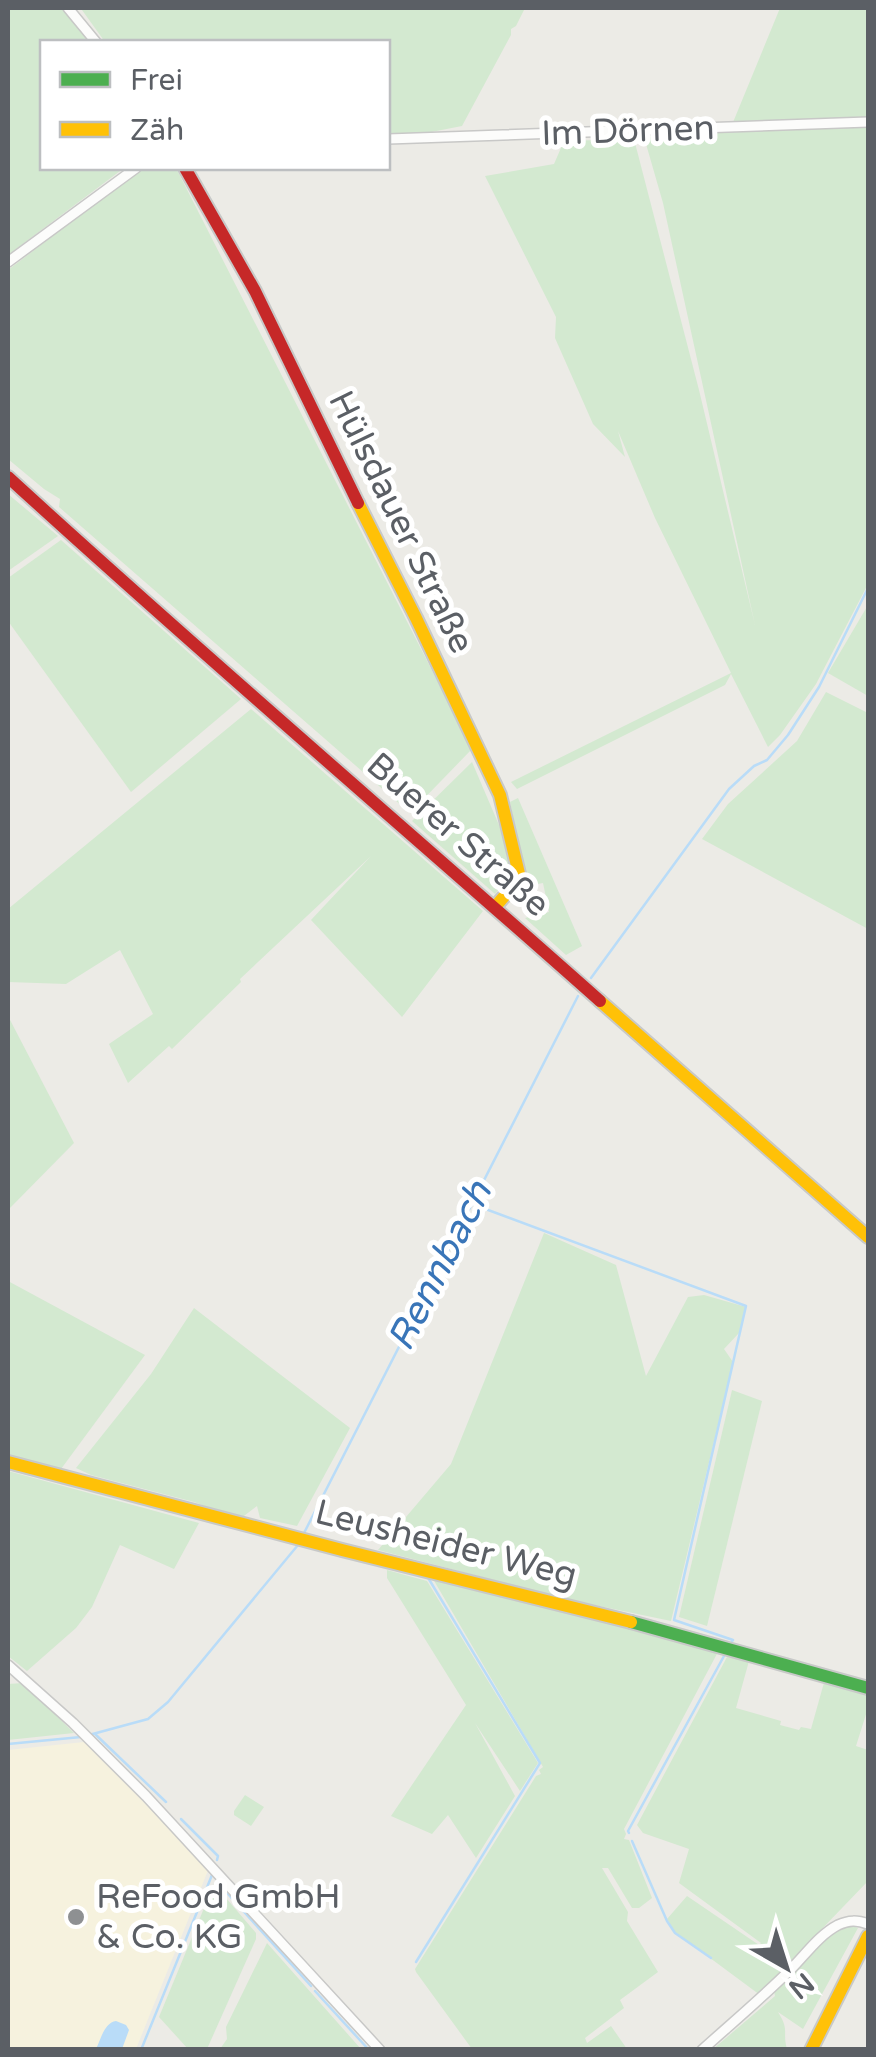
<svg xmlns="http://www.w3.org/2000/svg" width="876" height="2057" font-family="'Varela Round',sans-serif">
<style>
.commercial{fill:#f6f2de}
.green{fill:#d3e9d0}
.water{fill:#b9dcf8}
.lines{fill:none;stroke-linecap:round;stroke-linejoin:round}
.stream{stroke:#b9dcf8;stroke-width:2.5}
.street-casing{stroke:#c8c8c7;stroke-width:12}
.fast-casing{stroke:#c8c9c8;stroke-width:16}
.slow-casing{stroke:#c8c9c8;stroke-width:16}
.jam-casing{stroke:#c8c9c8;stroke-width:16}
.street{stroke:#fcfcfb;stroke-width:9}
.fast{stroke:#4caf50;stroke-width:12}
.slow{stroke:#ffc107;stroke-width:12}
.jam{stroke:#c62828;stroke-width:12}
.poi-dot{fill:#8e9092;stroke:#fff;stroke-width:4}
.labels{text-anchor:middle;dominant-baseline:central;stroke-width:10;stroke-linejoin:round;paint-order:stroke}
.street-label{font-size:35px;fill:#5b5f65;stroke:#fff}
.poi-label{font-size:35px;fill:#5b5f65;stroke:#fff;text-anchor:start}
.water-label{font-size:38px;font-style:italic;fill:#3975b8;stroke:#fff}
</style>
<rect width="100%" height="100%" fill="#ecebe6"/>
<polygon class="commercial" points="84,1742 209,1868 136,2049 8,2049 8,1750"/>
<g class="green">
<polygon points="8,8 67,8 94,42 42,42 42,168 124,168 8,255"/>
<polygon points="87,8 525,8 516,26 511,29 511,35 462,126 421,134 388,134 388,42 105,42 82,10"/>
<polygon points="780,8 868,8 868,584 816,684 780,735 768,747 731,674 725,685 517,789 511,782 731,673 655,518 618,431 625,457 593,424 555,338 556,317 485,176 554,164 564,141 634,139 699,390 755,625 663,203 644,137 729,132"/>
<polygon points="142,168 176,168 472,749 410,813 59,507 60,499 44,489 8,459 8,270"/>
<polygon points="8,494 58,536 8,571"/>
<polygon points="61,540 241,699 131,792 8,621 8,578"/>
<polygon points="868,605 868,696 828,673"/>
<polygon points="826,692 868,713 868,929 702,839 728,804 797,741"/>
<polygon points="251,709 483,911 402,1017 311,920 371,856 240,979 241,982 172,1049 169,1046 128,1083 109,1044 153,1014 120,950 66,984 8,982 8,909"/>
<polygon points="472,762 517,867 495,894 412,821"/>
<polygon points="518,798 582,946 566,955 525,918 549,912 543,883 527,886 510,802"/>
<polygon points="8,1016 74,1143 8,1210"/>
<polygon points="544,1233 616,1265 646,1376 688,1297 704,1295 746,1307 739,1333 724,1349 733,1362 671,1621 575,1601 378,1550 451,1464"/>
<polygon points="8,1281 145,1355 61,1469 8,1455"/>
<polygon points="194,1308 350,1428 297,1526 260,1518 257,1506 240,1519 194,1502 91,1475 76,1468 151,1374"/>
<polygon points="732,1390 762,1401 707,1626 679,1617"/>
<polygon points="8,1471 199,1523 174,1569 120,1545 92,1607 76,1628 27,1671 8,1656"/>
<polygon points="387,1570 427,1581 538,1763 520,1791 475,1723 515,1796 476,1858 448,1815 432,1834 391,1816 466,1705 387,1578"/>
<polygon points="433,1579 719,1650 624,1829 626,1834 624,1839 629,1840 652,1898 639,1908 632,1908 608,1868 602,1868 628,1912 627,1921 658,1972 620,2000 624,2008 585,2038 587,2043 611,2026 627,2049 472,2049 416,1972 415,1969 536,1776 541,1774 539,1770 543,1767"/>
<polygon points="727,1657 749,1661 736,1708 781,1721 780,1725 799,1730 801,1727 811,1729 825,1679 868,1692 868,1708 856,1746 868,1750 868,1881 792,1960 783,1974 760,1995 675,1932 667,1919 687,1896 759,1945 761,1943 679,1883 689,1849 643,1833 637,1825"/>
<polygon points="23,1683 74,1733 8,1740 8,1684"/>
<polygon points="245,1795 264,1807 251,1826 234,1815 234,1811"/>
<polygon points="214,1884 256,1933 256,1939 207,2049 188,2049 159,2017"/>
<path d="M852,1926L858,1928L803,2029L778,2012C790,2031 782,2031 787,2049L712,2050L775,1996L774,1991C794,1970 823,1930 852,1926Z"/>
<polygon points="267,1943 361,2049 220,2049 227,2039 226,2027"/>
</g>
<path class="water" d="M116,2021L126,2025L129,2030L122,2049H96C101,2039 104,2023 116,2021Z"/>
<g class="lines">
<g class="stream">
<polyline points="591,978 729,789 754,766 767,760 788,735 819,687 868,588"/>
<polyline points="472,1204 746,1306 674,1620 733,1640 732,1641"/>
<polyline points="303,1535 578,996"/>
<polyline points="95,1734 166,1802"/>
<polyline points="89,1735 148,1719 168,1702 298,1545"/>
<polyline points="8,1744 81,1737"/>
<polyline points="181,1819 218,1856 217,1860"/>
<polyline points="629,1833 628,1831 724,1656"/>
<polyline points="632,1841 667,1921 675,1933 711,1958"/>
<polyline points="219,1884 311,1986"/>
<polyline points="416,1962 540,1763 427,1576"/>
<polyline points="315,1991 369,2050"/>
<polyline points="141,2050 212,1875"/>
</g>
<g class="street-casing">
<g id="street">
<polyline points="68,8 96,42"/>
<polyline points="388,139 868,122"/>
<polyline points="8,262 136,168"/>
<polyline points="8,1665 73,1723 146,1796 380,2050"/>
<path d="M702,2050C732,2023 763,1997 791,1969C806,1954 819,1935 838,1925C849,1920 857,1920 868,1924"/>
</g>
</g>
<g class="fast-casing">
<polyline id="fast" points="631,1622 868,1688"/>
</g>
<g class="slow-casing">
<g id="slow">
<polyline points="358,503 416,618 500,795 520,878 495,907"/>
<polyline points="600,1001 868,1237"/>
<polyline points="8,1462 342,1550 631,1622"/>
<polyline points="811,2050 868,1936"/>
</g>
</g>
<g class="jam-casing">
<g id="jam">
<polyline points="185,168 255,291 358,503"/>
<path d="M8,477C202,655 403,826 600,1001"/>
</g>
</g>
<use href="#street" class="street"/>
<use href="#fast" class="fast"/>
<use href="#slow" class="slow"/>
<use href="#jam" class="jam"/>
</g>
<circle class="poi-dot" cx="76" cy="1917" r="10"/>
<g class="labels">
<g class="street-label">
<text transform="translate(628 131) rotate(-2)">Im Dörnen</text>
<text transform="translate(401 522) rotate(64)">Hülsdauer Straße</text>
<text transform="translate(458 835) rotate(41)">Buerer Straße</text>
<text transform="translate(446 1544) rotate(14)">Leusheider Weg</text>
</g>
<g class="poi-label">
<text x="96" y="1897">ReFood GmbH<tspan x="96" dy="40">&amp; Co. KG</tspan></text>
</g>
<g class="water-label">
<text transform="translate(440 1266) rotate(-63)">Rennbach</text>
</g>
</g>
<rect width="876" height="2057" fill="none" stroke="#5b5f65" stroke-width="20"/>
<rect x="40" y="40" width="350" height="130" fill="#ffffff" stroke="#bdbfc1" stroke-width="2.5"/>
<rect x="60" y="72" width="50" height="15" fill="#4caf50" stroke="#bdbfc1" stroke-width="2.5"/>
<text x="130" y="90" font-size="30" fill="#5b5f65">Frei</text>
<rect x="60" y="122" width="50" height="15" fill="#ffc107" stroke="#bdbfc1" stroke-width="2.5"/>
<text x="130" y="140" font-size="30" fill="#5b5f65">Zäh</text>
<g transform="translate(786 1967) rotate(141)" stroke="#ffffff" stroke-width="8" paint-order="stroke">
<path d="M0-8L18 38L0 25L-18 38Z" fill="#5b5f65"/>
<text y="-15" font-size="28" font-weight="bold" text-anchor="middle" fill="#5b5f65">N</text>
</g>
</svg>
